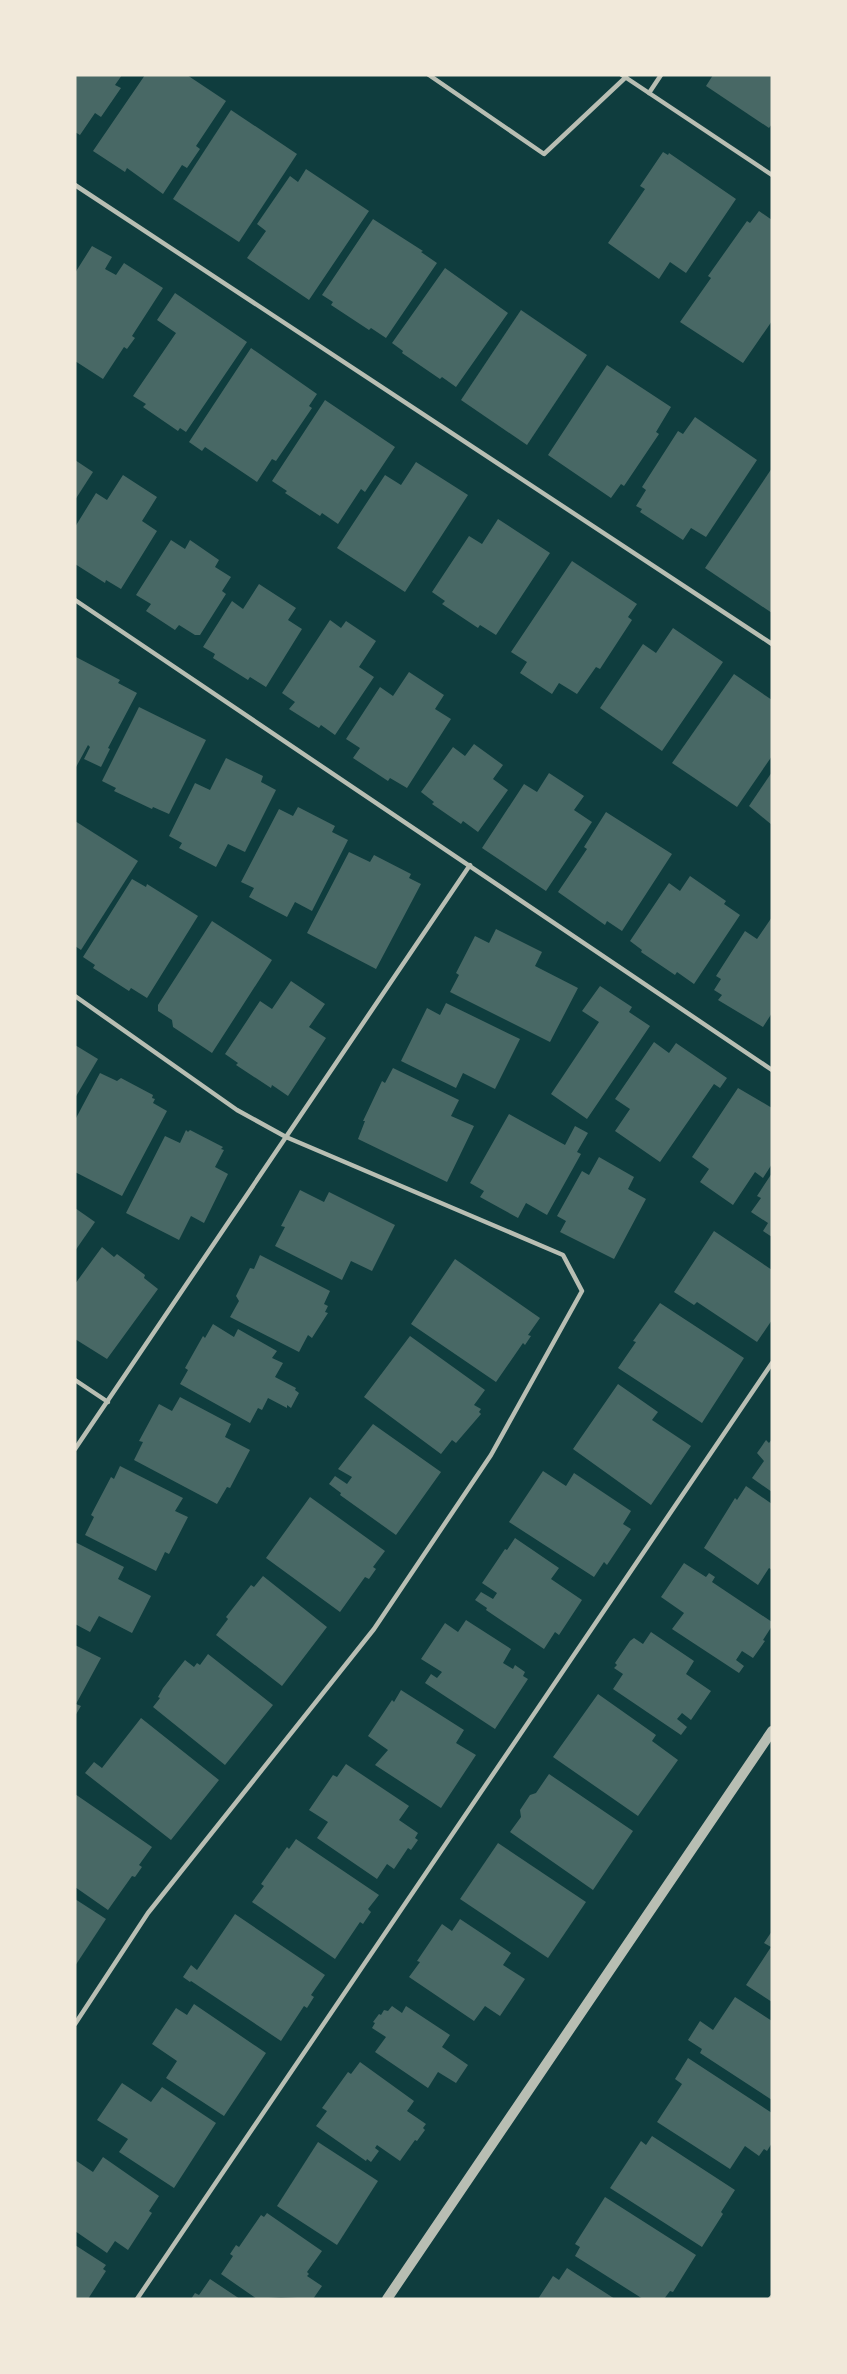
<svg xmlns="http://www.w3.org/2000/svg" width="847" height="2374" font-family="Barlow,sans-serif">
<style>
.building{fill:#486865}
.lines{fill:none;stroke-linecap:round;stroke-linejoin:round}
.service{stroke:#b8beb3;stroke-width:4.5}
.minor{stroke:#b8beb3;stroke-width:6}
.tertiary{stroke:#b8beb3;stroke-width:10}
</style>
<rect width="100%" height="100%" fill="#0f3d3e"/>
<g class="building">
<polygon points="75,75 122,75 115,85 121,88 101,117 95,113 80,135 75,132"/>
<polygon points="145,75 187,75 226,101 196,146 200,149 187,168 182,165 163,194 127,168 125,172 93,151"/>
<polygon points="713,75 772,75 772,124 769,128 706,86"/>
<polygon points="231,110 297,154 239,242 173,199"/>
<polygon points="663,152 668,155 669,153 736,199 686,273 670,262 659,279 608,243 645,189 640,186"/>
<polygon points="306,169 369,211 309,300 247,258 266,231 257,224 290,176 298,182"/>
<polygon points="759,211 772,220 772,321 743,363 680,322 711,278 708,276 747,221 750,223"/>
<polygon points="373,219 423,251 421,252 437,263 386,338 371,328 369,330 331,305 333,302 322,295"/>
<polygon points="92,246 112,257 105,269 116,275 124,263 163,288 132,336 135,338 127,349 124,347 103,379 75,361 75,273"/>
<polygon points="445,268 508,313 456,387 442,377 440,379 402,353 403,351 392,343"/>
<polygon points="175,293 247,342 186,432 180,428 178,431 143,407 146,404 133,396 176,333 157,320"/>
<polygon points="521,310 587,355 527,445 461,400"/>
<polygon points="251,348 317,394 309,406 312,408 276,461 272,459 257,482 205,447 202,451 189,442"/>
<polygon points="607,365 671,407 656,432 659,434 624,486 621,484 611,498 548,455"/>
<polygon points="325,400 395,447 365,492 361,489 338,524 322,513 320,516 285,493 287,491 272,481"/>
<polygon points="695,417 757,460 706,537 691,528 683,540 640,512 642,509 636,506 646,490 642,487 678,431 683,434"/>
<polygon points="75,460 93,472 75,500"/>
<polygon points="416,462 468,495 405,592 337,548 385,475 401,485"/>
<polygon points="772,468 772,613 705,568"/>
<polygon points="123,475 157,497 142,521 157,531 121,589 106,580 105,583 75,564 75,527 96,493 107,500"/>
<polygon points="498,519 550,553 496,635 480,625 478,628 442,604 445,601 432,592 469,536 482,544"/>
<polygon points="171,540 185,549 190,540 219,560 215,567 231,577 222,591 226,594 200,635 195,635 179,625 175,630 146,611 151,604 136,595"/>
<polygon points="572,561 637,604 628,617 632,620 600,669 596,667 577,694 559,683 552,694 520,673 527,662 511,652"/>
<polygon points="259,584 296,608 288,620 302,629 266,687 250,677 248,680 213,658 215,654 203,647 232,601 243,609"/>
<polygon points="330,620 341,628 346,621 376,641 359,667 374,677 335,735 321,725 319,728 289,709 295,702 282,693"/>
<polygon points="673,628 723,662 662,751 600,708 643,644 656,653"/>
<polygon points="76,657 120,680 118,683 137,693 108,748 110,749 101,767 84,759 90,747 88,745 75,769"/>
<polygon points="409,672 444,695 435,709 451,719 407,788 390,778 388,781 353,758 360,748 346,739 380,687 393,696"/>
<polygon points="734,674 772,700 772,756 737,807 672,763"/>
<polygon points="139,707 206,740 169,814 153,807 152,809 114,791 116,788 102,781"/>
<polygon points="474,744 503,765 493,779 508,790 478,832 463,821 461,824 432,804 434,802 421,792 453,747 465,756"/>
<polygon points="226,758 263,776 261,782 276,790 245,852 228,844 216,867 179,848 182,843 169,836 195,783 210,790"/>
<polygon points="772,772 772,825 749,806"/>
<polygon points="549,773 584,796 574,810 592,822 546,891 482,848 524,784 537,792"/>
<polygon points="298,807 335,826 332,832 348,840 312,911 295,902 287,917 249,897 254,888 241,882 279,809 293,816"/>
<polygon points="606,812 672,854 622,931 607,921 605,925 558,892 587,849 584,847"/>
<polygon points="75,821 138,861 81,950 75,946"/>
<polygon points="349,852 370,862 374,855 411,874 409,878 421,884 376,969 307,933"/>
<polygon points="690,876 726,901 724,904 740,915 694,984 677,972 675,975 641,952 642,950 630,941 669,883 680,891"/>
<polygon points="132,879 146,887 147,884 198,916 147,998 131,988 129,991 93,968 95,965 83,957"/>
<polygon points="772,917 772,1013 763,1027 718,1000 722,995 714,990 721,979 716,976 745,931 757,939"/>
<polygon points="212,921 272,960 212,1053 173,1027 172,1020 158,1011 158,1005"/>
<polygon points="496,929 542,952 535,966 578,988 550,1042 450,992 459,975 456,973 475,936 489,943"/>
<polygon points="291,981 325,1004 309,1027 326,1038 288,1096 272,1085 271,1088 236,1065 238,1063 225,1054 260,1001 272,1009"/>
<polygon points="600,986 632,1007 629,1012 650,1026 587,1119 551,1094 599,1022 582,1011"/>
<polygon points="446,1003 520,1039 495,1089 463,1073 456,1088 401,1061 427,1008 440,1015"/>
<polygon points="654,1042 669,1053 676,1043 727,1078 720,1088 714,1084 660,1162 615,1131 630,1109 615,1099"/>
<polygon points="75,1045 98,1059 75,1098"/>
<polygon points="393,1068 459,1100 451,1116 474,1126 447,1182 358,1139 365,1121 363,1121 382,1081 385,1083"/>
<polygon points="100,1073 117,1081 121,1078 153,1095 152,1098 155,1099 153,1103 167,1111 122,1196 75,1172 75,1120"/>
<polygon points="738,1088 772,1108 772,1164 763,1178 755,1172 733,1205 700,1182 709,1169 692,1157"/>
<polygon points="509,1114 565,1145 575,1126 588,1133 577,1152 581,1154 547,1215 526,1203 518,1218 480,1197 484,1191 470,1183"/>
<polygon points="186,1130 188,1132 190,1130 223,1147 221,1149 224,1150 215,1167 228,1174 204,1223 191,1216 179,1240 126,1213 165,1136 180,1143"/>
<polygon points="599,1157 634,1177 628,1189 646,1199 614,1259 560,1232 566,1221 557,1216 582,1171 589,1175"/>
<polygon points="772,1173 772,1237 763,1231 768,1223 751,1212 761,1198 757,1196"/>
<polygon points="300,1190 324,1202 329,1192 395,1225 372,1271 351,1261 342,1280 275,1246 285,1227 281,1226"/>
<polygon points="75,1208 95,1222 75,1251"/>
<polygon points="714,1231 772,1270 772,1320 757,1342 697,1302 694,1305 674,1292"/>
<polygon points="102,1247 114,1257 117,1254 145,1275 144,1278 158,1289 107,1359 75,1339 75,1284"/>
<polygon points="260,1255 330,1291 324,1304 328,1306 325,1312 328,1313 312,1338 308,1335 299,1352 230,1317 239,1301 236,1296 250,1268 254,1269"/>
<polygon points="455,1259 540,1318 528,1335 531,1336 525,1345 523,1343 496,1382 411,1324"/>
<polygon points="660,1303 744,1358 702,1423 618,1368 636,1342 633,1341"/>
<polygon points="213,1324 234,1337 238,1329 277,1351 272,1358 283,1363 275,1377 296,1388 295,1390 299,1393 291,1408 287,1405 287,1408 268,1398 262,1410 258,1408 250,1423 180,1384 188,1370 185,1368 203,1336 205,1338"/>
<polygon points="410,1336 485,1390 474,1405 481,1409 479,1412 481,1414 456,1443 452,1440 441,1454 364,1397"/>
<polygon points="618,1384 658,1412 652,1420 691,1446 651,1505 573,1449"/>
<polygon points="180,1397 231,1424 225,1437 250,1450 230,1488 227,1487 217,1504 134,1460 143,1442 139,1441 159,1404 172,1411"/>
<polygon points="373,1424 441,1472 396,1535 340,1495 341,1493 329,1484 335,1476 347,1484 352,1477 338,1469"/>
<polygon points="772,1439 772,1492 752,1478 764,1461 757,1453 766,1440 769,1443"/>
<polygon points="120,1466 183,1498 175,1511 188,1517 169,1554 165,1552 156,1571 85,1535 94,1517 91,1515 111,1477 114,1479"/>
<polygon points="543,1471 566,1486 574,1473 631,1511 623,1524 631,1529 607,1565 604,1562 594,1577 509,1522"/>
<polygon points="746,1486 772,1504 772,1570 769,1568 758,1585 704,1548 735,1498 737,1500"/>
<polygon points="310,1497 385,1551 373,1567 376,1569 369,1579 365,1577 340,1612 266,1558"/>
<polygon points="515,1538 559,1568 551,1579 582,1600 559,1635 555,1632 544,1649 486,1610 487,1608 475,1600 481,1592 493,1599 497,1593 482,1583 505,1549 507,1550"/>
<polygon points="75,1542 124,1567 118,1579 151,1596 132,1633 99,1616 90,1632 75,1624"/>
<polygon points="684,1563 706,1577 709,1573 715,1577 712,1582 772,1622 772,1626 763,1640 765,1641 753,1658 742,1651 736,1660 744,1666 739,1673 672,1629 684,1613 661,1597"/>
<polygon points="263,1576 327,1627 282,1686 216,1635 228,1619 226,1617 251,1585 254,1587"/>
<polygon points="466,1620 511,1649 503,1663 513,1669 515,1665 525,1672 523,1676 528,1679 495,1729 425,1683 431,1674 437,1678 442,1672 421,1659 445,1623 458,1632"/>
<polygon points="651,1632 694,1661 686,1674 711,1691 691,1720 682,1713 677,1719 687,1727 681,1735 613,1689 623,1674 614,1668 617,1665 615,1663 630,1641 634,1638 643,1644"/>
<polygon points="75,1645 101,1658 76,1704 81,1706 75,1716"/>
<polygon points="208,1654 273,1705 225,1765 153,1707 160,1698 158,1697 163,1688 185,1660 194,1667 197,1663 200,1665"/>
<polygon points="401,1690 464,1730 456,1743 476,1755 441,1808 375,1765 388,1750 368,1736 392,1700 394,1702"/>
<polygon points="598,1694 656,1735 652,1741 678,1760 638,1816 553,1757"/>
<polygon points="141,1718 219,1780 171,1840 85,1773 94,1762 102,1768"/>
<polygon points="346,1764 409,1806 399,1820 418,1833 415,1838 418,1840 411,1850 408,1848 394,1869 387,1864 377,1879 317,1838 328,1822 309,1810 333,1775 337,1777"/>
<polygon points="549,1774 633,1831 593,1890 510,1832 521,1817 520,1810 530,1795 536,1793"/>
<polygon points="75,1794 152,1847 139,1865 142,1867 135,1877 132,1876 108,1910 75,1887"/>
<polygon points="296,1839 379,1895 368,1909 371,1912 363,1924 360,1922 335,1959 252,1902 264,1886 261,1884 287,1847 289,1849"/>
<polygon points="498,1843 586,1902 548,1958 460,1899"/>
<polygon points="75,1899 106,1919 75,1966"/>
<polygon points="235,1914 325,1975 311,1995 314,1997 307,2008 304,2006 281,2041 191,1981 190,1982 183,1977 191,1965 197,1970"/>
<polygon points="460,1919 511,1953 503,1965 525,1979 500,2016 485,2006 474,2021 409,1977 420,1962 417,1961 442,1924 452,1931"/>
<polygon points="772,1931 772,2002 746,1985 771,1947 764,1943"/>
<polygon points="735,1997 772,2021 772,2100 700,2053 702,2049 688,2040 700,2021 713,2030"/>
<polygon points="194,2004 266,2053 224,2116 166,2078 177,2061 152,2044 176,2008 187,2015"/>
<polygon points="392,2006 402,2013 406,2006 450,2035 442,2047 468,2065 456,2083 438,2072 428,2088 375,2052 386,2037 372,2028 375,2023 373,2022 379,2014 381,2015 384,2010 388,2011"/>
<polygon points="688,2058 772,2113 772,2143 767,2151 764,2149 759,2156 745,2146 730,2169 657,2122 682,2084 675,2079"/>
<polygon points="360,2062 414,2101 407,2111 426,2124 423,2128 425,2130 417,2141 415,2140 400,2161 377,2145 375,2148 379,2151 371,2162 367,2159 366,2161 316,2126 327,2111 322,2108 348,2072 351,2074"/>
<polygon points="122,2083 151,2102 162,2087 216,2123 174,2188 119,2152 128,2139 97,2120"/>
<polygon points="652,2136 735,2190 721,2212 723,2214 702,2247 610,2188 641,2141 646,2145"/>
<polygon points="318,2142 378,2181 337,2245 277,2206"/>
<polygon points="103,2157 159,2196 149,2211 152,2213 128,2250 115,2241 107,2253 75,2231 75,2160 93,2172"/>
<polygon points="605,2197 696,2255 673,2292 670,2291 664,2299 643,2299 575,2256 580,2247 575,2244"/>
<polygon points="267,2213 322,2251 307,2272 309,2274 307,2276 322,2286 313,2299 281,2297 257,2299 221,2274 233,2256 230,2254 236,2245 239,2247 261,2215 264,2217"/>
<polygon points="75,2245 106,2265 103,2269 106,2271 88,2299 75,2299"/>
<polygon points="567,2268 615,2299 538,2299 553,2276 559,2280"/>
<polygon points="210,2279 240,2299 191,2299 195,2293 199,2295"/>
</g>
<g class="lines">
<g class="service">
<polyline points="429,75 544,154 626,77"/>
<polyline points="622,75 772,175"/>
<polyline points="649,93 661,75"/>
<polyline points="75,185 772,644"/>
<polyline points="75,600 772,1070"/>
<polyline points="75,996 237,1110 286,1137 563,1255 582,1291 491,1455 374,1629 148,1913 75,2024"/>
<polyline points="75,1380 108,1402"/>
<polyline points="75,1449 470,865"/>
<polyline points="137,2299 772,1363"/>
</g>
<polyline class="minor" points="771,2299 772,2298"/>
<polyline class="tertiary" points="387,2299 772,1731"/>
</g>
<rect width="847" height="2374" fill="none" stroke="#f1e9da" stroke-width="153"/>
</svg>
